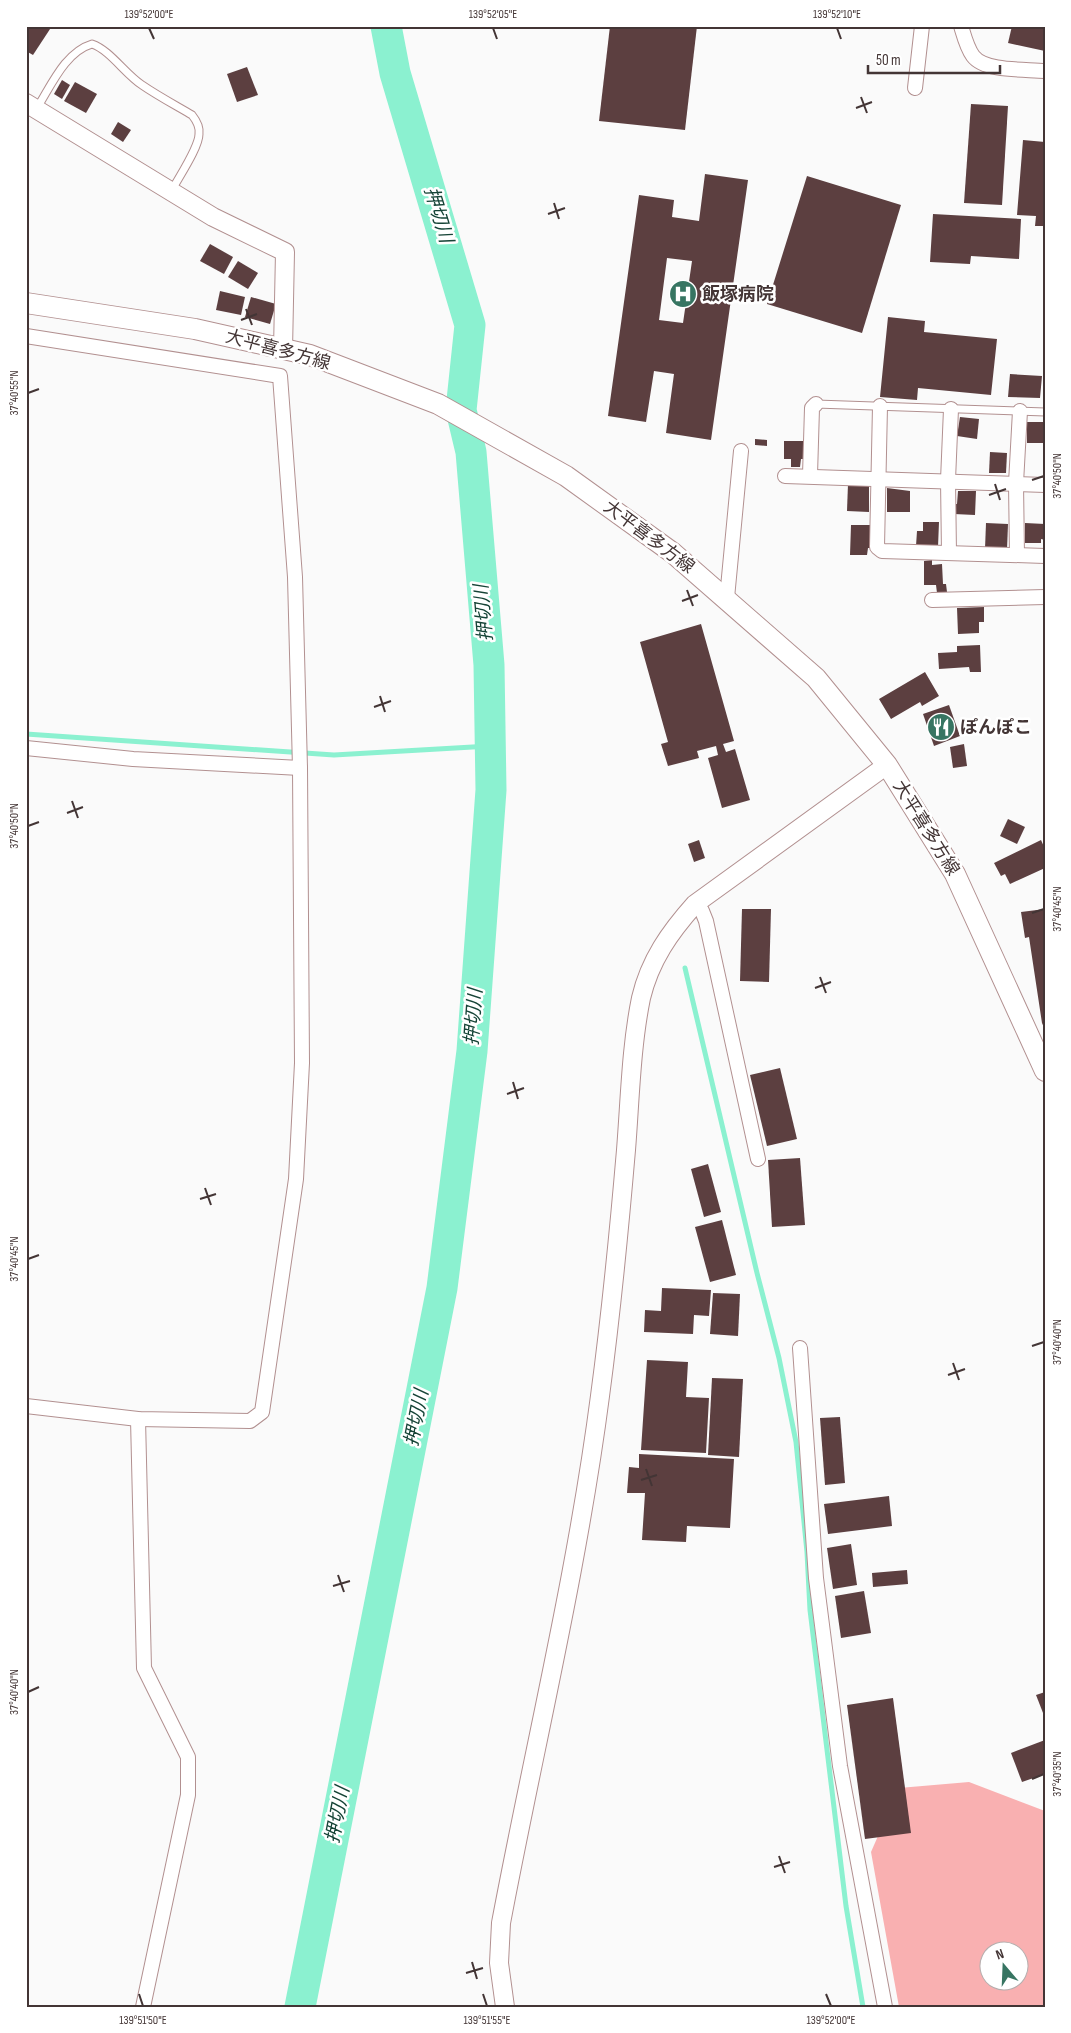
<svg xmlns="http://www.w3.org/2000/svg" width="1071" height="2033" font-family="'Sofia Sans Condensed','Noto Sans JP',sans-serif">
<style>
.forest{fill:#f9b0b1;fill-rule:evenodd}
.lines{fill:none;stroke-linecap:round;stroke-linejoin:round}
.stream{stroke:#8bf1d0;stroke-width:5}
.river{stroke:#8bf1d0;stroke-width:31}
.building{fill:#5c3f40;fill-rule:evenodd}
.service-casing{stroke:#b29090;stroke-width:9}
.minor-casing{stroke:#b29090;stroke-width:16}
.tertiary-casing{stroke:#b29090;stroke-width:20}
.secondary-casing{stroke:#b29090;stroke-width:22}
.service{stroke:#fff;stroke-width:7}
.minor{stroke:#fff;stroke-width:14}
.tertiary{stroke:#fff;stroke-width:18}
.secondary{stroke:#fff;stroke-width:20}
.ticks{fill:none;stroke:#433535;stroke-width:2}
.labels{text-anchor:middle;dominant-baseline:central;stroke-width:5;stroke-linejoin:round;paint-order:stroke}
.poi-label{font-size:18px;font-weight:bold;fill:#433535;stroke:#fff;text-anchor:start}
.street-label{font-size:18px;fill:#433535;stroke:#fff}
.water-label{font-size:19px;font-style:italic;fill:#164437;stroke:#fff}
.neatline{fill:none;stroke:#433535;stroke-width:2}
.ticks-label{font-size:12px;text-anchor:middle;fill:#433535}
</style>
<rect width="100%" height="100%" fill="#fafafa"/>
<path class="forest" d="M969,1782L1045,1811V2007H899L871,1852L899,1788ZM988,1950H1018V1980H988Z"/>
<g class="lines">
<g class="stream">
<polyline points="26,734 334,755 490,746"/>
<polyline points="685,968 757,1273 779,1358 796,1442 807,1552 810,1610 846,1906 863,2007"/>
</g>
<polyline class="river" points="300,2007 442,1288 472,1051 491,790 489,665 471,452 461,410 470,325 395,73 386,26"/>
</g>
<g class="building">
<polygon points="26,26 52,26 33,55 26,51"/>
<polygon points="610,26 697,26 685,130 599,121"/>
<polygon points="1012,26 1045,26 1045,51 1008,43"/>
<polygon points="247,67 258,95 237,102 227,74"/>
<polygon points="62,80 70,85 62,99 54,94"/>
<polygon points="75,82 97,94 86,113 64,101"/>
<polygon points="971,104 1008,106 1002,205 964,203"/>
<polygon points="118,122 131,130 123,142 111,134"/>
<polygon points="1023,140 1045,142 1045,226 1035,226 1036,216 1017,215"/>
<path d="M705,174L748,180L711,440L666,433L674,374L654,371L646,422L608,416L639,195L674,200L672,217L699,221ZM667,258L692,261L683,323L659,320Z"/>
<polygon points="807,176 901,205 862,333 767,304"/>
<polygon points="933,214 1021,219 1019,259 971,256 970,264 930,262"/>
<polygon points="210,244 233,257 224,274 200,261"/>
<polygon points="238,261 258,273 248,289 228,277"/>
<polygon points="220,291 245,297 241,315 216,310"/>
<polygon points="251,297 276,304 270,324 245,317"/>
<polygon points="888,317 925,321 924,332 997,339 991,395 918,388 917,400 880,397"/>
<polygon points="1010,374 1042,376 1040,398 1008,397"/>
<polygon points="960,417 979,419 977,439 957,436"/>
<rect x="1027" y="422" width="18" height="21"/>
<polygon points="755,439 767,440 767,446 755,445"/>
<polygon points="784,441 803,441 803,459 801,459 800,467 791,467 791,459 784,459"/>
<polygon points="990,452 1007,453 1006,473 989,473"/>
<polygon points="848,484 869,484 869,512 847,511"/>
<polygon points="887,488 910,491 910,512 887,512"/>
<polygon points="958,491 976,491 975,515 954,514 954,504 957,504"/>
<polygon points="923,522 939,522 938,547 916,546 917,531 923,531"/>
<polygon points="986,523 1008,524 1007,550 985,549"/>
<polygon points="1025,523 1045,524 1045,540 1041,539 1041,543 1025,543"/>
<polygon points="851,525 871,525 871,548 868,548 867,555 850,555"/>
<polygon points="932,560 932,565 942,564 943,584 946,584 947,592 937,593 936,585 924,585 924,561"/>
<polygon points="984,607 984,622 979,622 979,633 958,634 957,608"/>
<polygon points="701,624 734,741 723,744 726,752 735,749 750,800 722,808 708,758 718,755 716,746 697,751 699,758 668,766 661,744 668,742 640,642"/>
<polygon points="980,645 981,672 970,672 969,667 939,669 938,653 957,652 957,646"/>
<polygon points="925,672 939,696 922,706 920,702 891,719 879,699"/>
<polygon points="949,705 960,736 934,746 923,714"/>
<polygon points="964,744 967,766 953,768 950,747"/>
<polygon points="1008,819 1025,827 1017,844 1000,836"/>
<polygon points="699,840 705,858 694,862 688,844"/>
<polygon points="1041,840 1045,849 1045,868 1010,884 1005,874 1001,876 994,863"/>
<polygon points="742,909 771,909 769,982 740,981"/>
<polygon points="1045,909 1045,1030 1042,1023 1029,937 1025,938 1021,912"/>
<polygon points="780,1068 797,1139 767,1146 750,1075"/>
<polygon points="800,1158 805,1225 772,1227 768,1160"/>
<polygon points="708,1164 721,1212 704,1217 691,1169"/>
<polygon points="722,1220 736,1275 710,1282 695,1227"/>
<polygon points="662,1288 711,1290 709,1316 694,1315 693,1334 644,1332 645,1310 661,1311"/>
<polygon points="713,1293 740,1294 738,1336 710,1334"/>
<polygon points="647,1360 688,1362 686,1397 709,1398 706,1453 641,1450"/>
<polygon points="712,1378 743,1379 739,1457 708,1455"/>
<polygon points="840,1417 845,1483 825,1485 820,1418"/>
<polygon points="639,1454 734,1459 730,1528 687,1526 686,1542 642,1540 645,1493 627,1493 629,1467 639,1468"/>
<polygon points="889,1496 892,1526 828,1534 824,1504"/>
<polygon points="851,1544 857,1585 833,1589 827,1548"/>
<polygon points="907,1570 908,1584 873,1587 872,1573"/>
<polygon points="864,1591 871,1633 841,1638 835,1596"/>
<polygon points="1045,1692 1045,1718 1036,1695"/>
<polygon points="893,1698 911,1833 865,1839 847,1705"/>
<polygon points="1045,1740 1045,1774 1022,1782 1011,1753"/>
</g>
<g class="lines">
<g class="service-casing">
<g id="service">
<path d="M37,108C51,86 65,52 92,44C110,50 125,74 142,85C158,96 175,105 192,115C196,120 200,127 199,134C199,148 178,178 171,192"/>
<polyline points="816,404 1045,412"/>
</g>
</g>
<g class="minor-casing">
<g id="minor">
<path d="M961,26C964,36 967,48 973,56C985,72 1026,69 1045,71"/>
<polyline points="915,88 922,26"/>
<polyline points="26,336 280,376 295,577 300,768 302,1063 296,1179 262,1412 250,1421 138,1419 26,1406"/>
<polyline points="880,406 877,547 882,551 1045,556"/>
<polyline points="810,475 812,408 816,404"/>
<polyline points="785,476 1045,485"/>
<polyline points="949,553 948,480 951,409"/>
<polyline points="1017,555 1016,483 1020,411"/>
<polyline points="727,598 741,451"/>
<polyline points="932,600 1045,597"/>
<polyline points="26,748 133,759 300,768"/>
<polyline points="695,904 702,911 706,921 758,1159"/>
<polyline points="800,1348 816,1578 840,1766 885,2007"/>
<polyline points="138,1419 144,1668 188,1757 188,1795 143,2007"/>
</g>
</g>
<g class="tertiary-casing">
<g id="tertiary">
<polyline points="26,103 213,217 285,252 283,350"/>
<path d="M505,2007L499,1963L501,1923C534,1748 577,1573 600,1396C611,1314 619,1232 626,1150C630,1100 631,1047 641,998C650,960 670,932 695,904L887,765"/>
</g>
</g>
<g class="secondary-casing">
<polyline id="secondary" points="26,303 195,329 310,355 438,404 566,476 673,553 816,678 887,765 955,874 1045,1071"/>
</g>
<use href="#service" class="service"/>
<use href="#minor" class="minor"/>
<use href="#tertiary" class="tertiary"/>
<use href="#secondary" class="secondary"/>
</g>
<path class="ticks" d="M149,28L154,39M493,28L497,39M837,28L841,39M861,97L867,113M856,108L872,102M554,203L559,219M548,214L565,208M246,309L252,325M241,320L257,314M28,393L39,389M1032,480L1044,476M995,484L1000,500M989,495L1006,489M687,590L693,606M682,601L698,595M380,696L385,712M374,707L391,701M72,801L78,818M67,813L83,807M28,826L39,822M1032,913L1044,909M820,977L826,993M815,988L831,982M513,1082L518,1099M507,1094L524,1088M205,1188L211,1205M200,1199L216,1194M28,1259L39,1255M1032,1346L1044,1342M953,1363L959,1380M948,1375L965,1369M646,1469L652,1486M641,1480L657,1475M338,1575L344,1592M333,1586L350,1581M28,1692L39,1687M1032,1779L1044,1774M779,1856L785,1873M774,1867L790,1862M472,1962L477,1979M466,1973L483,1968M139,1994L143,2006M483,1994L487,2006M826,1994L831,2006"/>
<defs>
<g id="hospital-disc" transform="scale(1.4375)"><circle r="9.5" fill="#377562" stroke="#fff"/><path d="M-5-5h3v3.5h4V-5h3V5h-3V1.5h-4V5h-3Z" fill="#fff"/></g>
<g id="restaurant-disc" transform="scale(1.4375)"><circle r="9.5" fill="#377562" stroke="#fff"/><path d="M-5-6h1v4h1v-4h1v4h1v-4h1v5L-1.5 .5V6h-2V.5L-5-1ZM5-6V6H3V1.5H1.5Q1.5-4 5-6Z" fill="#fff"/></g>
</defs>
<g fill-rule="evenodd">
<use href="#hospital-disc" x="683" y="294"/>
<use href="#restaurant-disc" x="941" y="727"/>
</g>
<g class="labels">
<g class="poi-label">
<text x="702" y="294">飯塚病院</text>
<text x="960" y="727">ぽんぽこ</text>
</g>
<g class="street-label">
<text transform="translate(278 350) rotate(15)">大平喜多方線</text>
<text transform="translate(649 537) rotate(37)">大平喜多方線</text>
<text transform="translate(926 828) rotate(58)">大平喜多方線</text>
</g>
<g class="water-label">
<text transform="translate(438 215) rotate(73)">押切川</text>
<text transform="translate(484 613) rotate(-95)">押切川</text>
<text transform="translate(474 1017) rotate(-86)">押切川</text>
<text transform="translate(417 1418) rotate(-79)">押切川</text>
<text transform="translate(338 1815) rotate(-79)">押切川</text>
</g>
</g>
<rect width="1071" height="2033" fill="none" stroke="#ffffff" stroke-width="55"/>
<g transform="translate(1004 1966) rotate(341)"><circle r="24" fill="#ffffff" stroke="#b4aeae"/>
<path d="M0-4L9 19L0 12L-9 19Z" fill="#377562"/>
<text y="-8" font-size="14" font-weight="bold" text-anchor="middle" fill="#433535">N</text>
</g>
<path d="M868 65v8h132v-8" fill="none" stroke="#433535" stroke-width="2.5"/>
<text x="876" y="65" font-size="15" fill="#433535" stroke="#ffffff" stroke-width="4" paint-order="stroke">50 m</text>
<rect x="28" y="28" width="1016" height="1978" class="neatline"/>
<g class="ticks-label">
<text x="149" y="18">139°52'00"E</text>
<text x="493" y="18">139°52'05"E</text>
<text x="837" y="18">139°52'10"E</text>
<text transform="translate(14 393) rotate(-90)" y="4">37°40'55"N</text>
<text transform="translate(1057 476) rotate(-90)" y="4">37°40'50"N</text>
<text transform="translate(14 826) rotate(-90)" y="4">37°40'50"N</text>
<text transform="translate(1057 909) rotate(-90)" y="4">37°40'45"N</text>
<text transform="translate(14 1259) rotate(-90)" y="4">37°40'45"N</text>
<text transform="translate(1057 1342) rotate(-90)" y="4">37°40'40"N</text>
<text transform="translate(14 1692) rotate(-90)" y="4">37°40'40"N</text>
<text transform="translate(1057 1774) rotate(-90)" y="4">37°40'35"N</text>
<text x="143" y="2024">139°51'50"E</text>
<text x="487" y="2024">139°51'55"E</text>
<text x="831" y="2024">139°52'00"E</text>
</g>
</svg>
